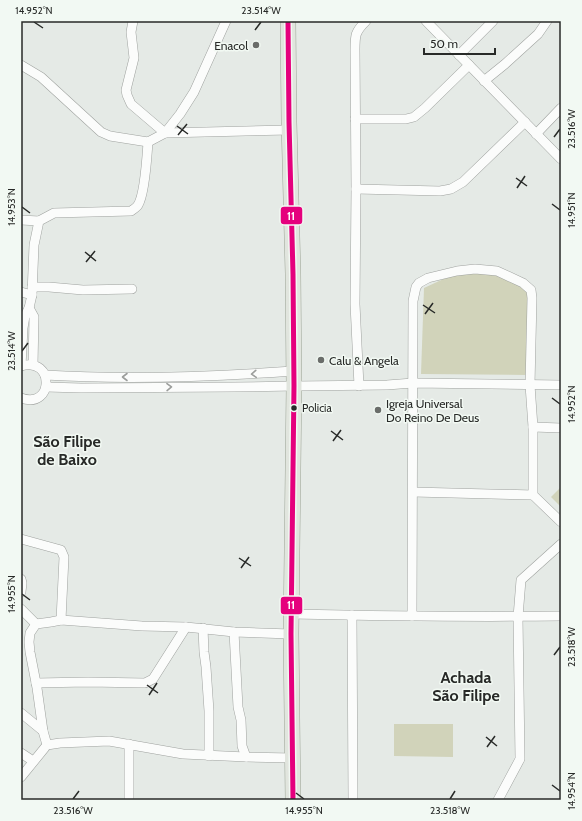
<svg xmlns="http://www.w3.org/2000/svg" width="582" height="821" font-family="Cabin,sans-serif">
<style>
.green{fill:#d1d3ba}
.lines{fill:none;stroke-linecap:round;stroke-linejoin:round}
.minor-casing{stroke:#9fa29f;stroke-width:10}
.primary-casing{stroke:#9ca496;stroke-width:16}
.minor{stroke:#fbfcfb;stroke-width:9}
.primary{stroke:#e1e5de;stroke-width:15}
.bus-1-casing{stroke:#f2f9f3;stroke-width:8}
.bus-1{stroke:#e5007d;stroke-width:5}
.oneway{stroke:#9c9e9c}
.ticks{fill:none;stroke:#282a28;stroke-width:1.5}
.poi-dot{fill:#6a6d6a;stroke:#f2f9f3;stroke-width:1.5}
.bus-dot{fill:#282a28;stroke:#f2f9f3;stroke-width:1.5}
.labels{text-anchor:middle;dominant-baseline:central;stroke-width:3;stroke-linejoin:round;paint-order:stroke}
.bus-label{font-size:11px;fill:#282a28;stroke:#f2f9f3;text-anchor:start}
.poi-label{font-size:12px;fill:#282a28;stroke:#f2f9f3;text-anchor:start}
.district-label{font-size:16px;font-weight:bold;fill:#282a28;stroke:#f2f9f3}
.line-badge{stroke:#f2f9f3;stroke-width:1.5}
.badge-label{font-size:11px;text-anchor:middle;font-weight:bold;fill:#fff}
.neatline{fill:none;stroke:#282a28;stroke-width:1.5}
.ticks-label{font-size:10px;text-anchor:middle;fill:#282a28}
</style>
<rect width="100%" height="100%" fill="#e5eae6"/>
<g class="green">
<polygon points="471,272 497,274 523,286 529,292 527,375 421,374 424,288 452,275"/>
<polygon points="561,487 561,505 560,506 551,497"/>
<polygon points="394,724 453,724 453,757 394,756"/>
</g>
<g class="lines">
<g class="minor-casing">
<g id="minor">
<polyline points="133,21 131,32 134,58 126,90 127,95 131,104 165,133 289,130"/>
<polyline points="426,21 561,159"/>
<polyline points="459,55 493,21"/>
<polyline points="21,65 41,77 101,132 110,136 148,142 165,133 180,114 194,92 226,21"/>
<polyline points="484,81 505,64 538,34 547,21"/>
<polyline points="355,119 406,119 414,117 425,108 469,65"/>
<polyline points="536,134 561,108"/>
<polyline points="356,189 440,191 451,189 463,182 525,122"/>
<polyline points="21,220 39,221"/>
<polyline points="32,287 49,287 83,290 132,289"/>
<polyline points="21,292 32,295 29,308 25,316 23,328 21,366"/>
<path d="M32,295L34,245L39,221L54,213L131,211C134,209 137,207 138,205C145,194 147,156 148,142"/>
<polyline points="29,308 34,317 33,365"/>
<path d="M21,366C55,356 54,410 21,398"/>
<path d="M45,375C128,380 211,377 293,371"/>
<path d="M359,386L355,304L356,189L355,50C355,35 355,32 366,21"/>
<polyline points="46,387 81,388 234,387 294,386 387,385 413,383 561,385"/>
<polyline points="533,427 561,428"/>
<polyline points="413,492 533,495"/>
<polyline points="21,539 61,550 64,557 61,620"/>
<polyline points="21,579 22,583 21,592"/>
<polyline points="21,609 36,624"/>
<path d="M292,614C382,616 471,617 561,616"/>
<polyline points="352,615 353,800"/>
<polyline points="412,616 413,301 416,287 419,283 428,278 457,271 475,269 497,271 523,283 531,290 532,298 530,385 533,427 533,495 561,522"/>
<polyline points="203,628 204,652 206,667 209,711 209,756"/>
<polyline points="234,632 238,707 241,720 242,746 246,757"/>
<polyline points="36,683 88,682 145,683 153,679 186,627"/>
<polyline points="21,713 43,731"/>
<polyline points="129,744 129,800"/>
<polyline points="47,745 43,731 37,688 30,652 29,642 30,633 36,624 51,622 61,620 142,626 186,627 234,632 291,634"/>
<polyline points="21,753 33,761"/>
<polyline points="21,777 47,745 60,743 109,741 183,754 246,757 293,758"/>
<polyline points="498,800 520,759 518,617 521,580 561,544"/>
</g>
</g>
<g class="primary-casing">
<polyline id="primary" points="288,21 289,122 293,274 294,386 291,634 293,800"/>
</g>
<use href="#minor" class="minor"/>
<use href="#primary" class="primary"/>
<g class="bus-1-casing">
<polyline id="bus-1" points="288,21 289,122 293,274 294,386 291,634 293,800"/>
</g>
<use href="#bus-1" class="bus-1"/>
</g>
<defs><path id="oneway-chevron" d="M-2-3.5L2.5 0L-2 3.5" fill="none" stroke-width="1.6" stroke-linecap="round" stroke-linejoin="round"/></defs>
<g class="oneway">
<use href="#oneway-chevron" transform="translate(254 374) rotate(176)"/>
<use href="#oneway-chevron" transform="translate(125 377) rotate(-180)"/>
<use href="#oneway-chevron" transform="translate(169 387) rotate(-1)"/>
</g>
<path class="ticks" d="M34,22L43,28M255,30L261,22M177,126L188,134M178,135L187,124M554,137L560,129M516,178L527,186M517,188L525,176M552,204L560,210M22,207L30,213M85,252L96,261M86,262L95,251M423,305L435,313M425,314L433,303M22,351L28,343M552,398L560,404M331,431L343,440M333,441L341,430M239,558L251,566M241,568L249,557M22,594L30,600M554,655L560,647M147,685L158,693M149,695L157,683M486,737L497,746M487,747L495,736M552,785L560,791M296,793L304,799M73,799L79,791M450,799L455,791"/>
<g class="poi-dot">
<circle cx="256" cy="45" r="4"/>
<circle cx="321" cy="360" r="4"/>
<circle cx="378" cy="410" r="4"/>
</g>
<circle class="bus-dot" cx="294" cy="408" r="3.5"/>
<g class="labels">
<g class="bus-label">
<text x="302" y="408">Policia</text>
</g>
<g class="poi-label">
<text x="248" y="45" text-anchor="end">Enacol</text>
<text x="329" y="360">Calu &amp; Angela</text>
<text x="386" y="403">Igreja Universal<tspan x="386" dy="14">Do Reino De Deus</tspan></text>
</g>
<g class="district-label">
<text x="67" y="441">São Filipe<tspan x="67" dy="18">de Baixo</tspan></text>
<text x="466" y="677">Achada<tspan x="466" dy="18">São Filipe</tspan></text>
</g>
</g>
<g class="line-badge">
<rect x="280" y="206" width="23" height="19" rx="4" fill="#e5007d"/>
<rect x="280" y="596" width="23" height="19" rx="4" fill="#e5007d"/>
</g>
<g class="badge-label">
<text x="291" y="220">11</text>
<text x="291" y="609">11</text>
</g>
<rect width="582" height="821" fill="none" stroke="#f2f9f3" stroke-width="44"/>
<path d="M424 48v6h71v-6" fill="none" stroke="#282a28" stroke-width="2"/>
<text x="430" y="48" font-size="12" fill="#282a28" stroke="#f2f9f3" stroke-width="3" paint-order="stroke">50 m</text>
<rect x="22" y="22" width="538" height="777" class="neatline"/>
<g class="ticks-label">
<text x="34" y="14">14.952°N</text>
<text x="261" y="14">23.514°W</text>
<text transform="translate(571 129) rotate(-90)" y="4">23.516°W</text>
<text transform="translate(11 207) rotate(-90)" y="4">14.953°N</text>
<text transform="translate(571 210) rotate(-90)" y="4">14.951°N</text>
<text transform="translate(11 351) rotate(-90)" y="4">23.514°W</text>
<text transform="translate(571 404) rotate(-90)" y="4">14.952°N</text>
<text transform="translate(11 594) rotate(-90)" y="4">14.955°N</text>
<text transform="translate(571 647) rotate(-90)" y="4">23.518°W</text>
<text transform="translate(571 791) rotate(-90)" y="4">14.954°N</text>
<text x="73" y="814">23.516°W</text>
<text x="304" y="814">14.955°N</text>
<text x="450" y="814">23.518°W</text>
</g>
</svg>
